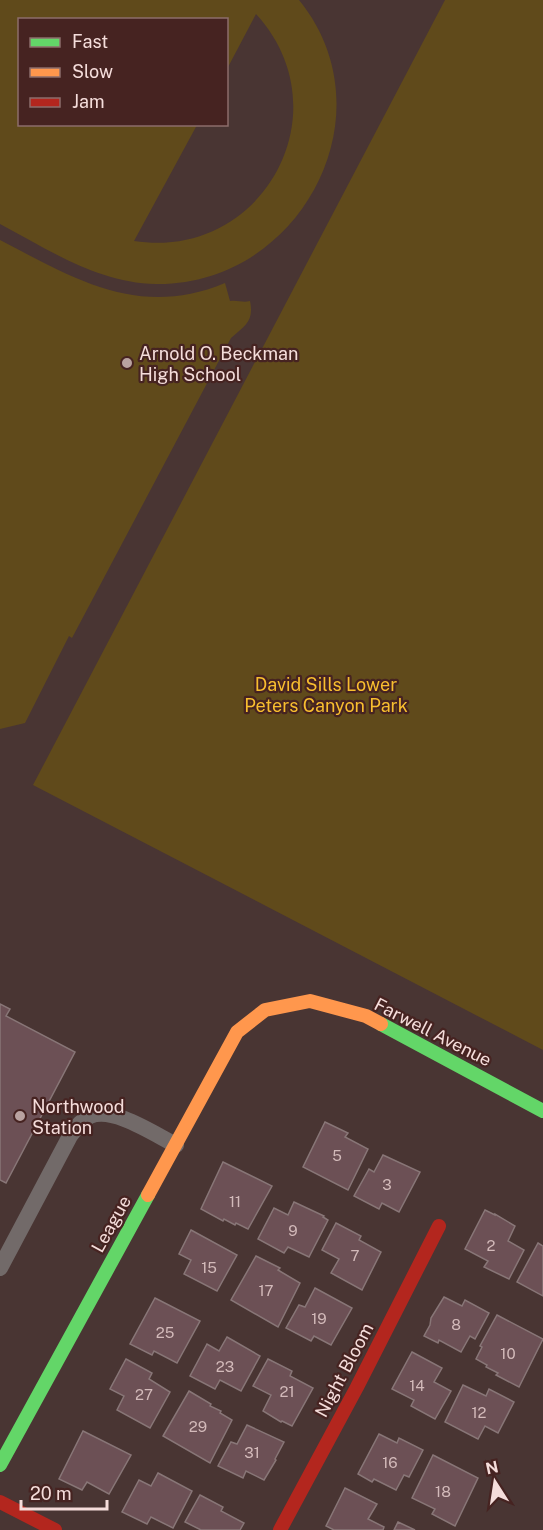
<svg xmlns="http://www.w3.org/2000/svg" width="543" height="1530" font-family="'Public Sans',sans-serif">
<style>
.green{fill:#604a1b;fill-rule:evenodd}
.building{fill:#6c5055;stroke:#887677;stroke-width:1.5}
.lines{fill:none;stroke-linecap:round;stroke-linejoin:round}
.lane{stroke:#726a69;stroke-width:16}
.fast{stroke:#63d668;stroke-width:14}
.slow{stroke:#ff974d;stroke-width:14}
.jam{stroke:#b3261e;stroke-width:14}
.poi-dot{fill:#b9a2a0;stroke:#462321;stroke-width:2}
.labels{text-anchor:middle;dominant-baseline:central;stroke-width:4.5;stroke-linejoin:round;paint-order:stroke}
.number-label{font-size:15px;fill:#d3baba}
.poi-label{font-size:18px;fill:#f5dddb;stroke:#462321;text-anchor:start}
.park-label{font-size:18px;fill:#f8be2f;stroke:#462321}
.street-label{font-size:18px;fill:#f5dddb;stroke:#462321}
</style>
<rect width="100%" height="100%" fill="#493533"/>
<g class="green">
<path d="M0,0H299C392,114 300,286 156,284C98,283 49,250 0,224ZM256,14C345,111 263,261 134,241L197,125L20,124V20H226L227,69Z"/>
<polygon points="445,0 543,0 543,1050 33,785"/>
<path d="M0,240C75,279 139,319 225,283L230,301C238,300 243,303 250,301C254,321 246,325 231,338L72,638L69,636L25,723L0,729Z"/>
</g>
<g class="building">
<polygon points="0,1004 10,1009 6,1016 75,1052 6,1183 0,1180"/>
<polygon points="325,1122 348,1133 345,1137 368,1149 348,1190 303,1167"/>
<polygon points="383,1155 420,1172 399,1212 382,1203 379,1209 354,1196 369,1169 374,1172"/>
<polygon points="223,1162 272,1186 248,1229 236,1223 235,1225 224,1219 223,1221 201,1209"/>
<polygon points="294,1202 324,1216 323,1217 328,1220 309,1257 288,1247 284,1253 258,1239 274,1208 288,1215"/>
<polygon points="485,1210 495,1215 495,1214 515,1226 508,1241 524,1250 509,1279 484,1267 488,1261 465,1249"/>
<polygon points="336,1223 361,1236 359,1240 381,1252 362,1290 331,1273 339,1259 322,1250"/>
<polygon points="191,1230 237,1255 217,1291 184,1274 191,1260 179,1254"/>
<polygon points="538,1243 543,1246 543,1296 517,1282"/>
<polygon points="256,1256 280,1268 278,1270 300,1283 278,1327 231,1300"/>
<polygon points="315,1288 352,1308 331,1345 314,1336 311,1341 286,1328 299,1305 305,1307"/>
<polygon points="444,1297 462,1306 465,1300 489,1313 475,1339 470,1336 461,1352 439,1340 438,1343 424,1336 430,1325 431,1318"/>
<polygon points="155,1298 200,1321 177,1363 154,1351 152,1355 130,1344"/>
<polygon points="497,1315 543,1339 519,1387 496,1375 498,1373 486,1367 487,1365 476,1359 482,1347 480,1346"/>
<polygon points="227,1337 260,1356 241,1391 220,1380 215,1389 190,1376 207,1344 219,1351"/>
<polygon points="412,1352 442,1368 434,1382 451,1391 435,1419 411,1406 414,1400 392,1389"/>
<polygon points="126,1359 152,1373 149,1379 170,1392 150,1428 117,1410 124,1396 110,1389"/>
<polygon points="268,1359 292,1371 290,1376 313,1388 292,1426 282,1421 281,1422 263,1411 271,1395 253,1386"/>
<polygon points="463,1385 486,1396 489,1389 514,1402 498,1433 485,1426 478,1439 445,1422"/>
<polygon points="189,1391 211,1404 210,1406 221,1411 220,1413 232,1420 210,1463 163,1436"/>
<polygon points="247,1425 284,1442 275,1459 276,1460 264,1480 246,1471 243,1478 218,1466 231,1442 237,1444"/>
<polygon points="83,1431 131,1455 109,1494 87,1482 82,1490 59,1479"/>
<polygon points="379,1434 397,1443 399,1438 423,1450 409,1477 404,1475 396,1490 374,1479 372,1482 358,1474"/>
<polygon points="433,1455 478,1478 455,1526 432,1514 435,1509 412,1498"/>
<polygon points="158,1473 192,1491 173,1528 151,1517 147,1524 122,1512 139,1480 151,1486"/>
<polygon points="345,1488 377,1504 368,1519 384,1527 383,1530 334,1530 326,1526"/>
<polygon points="200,1495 223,1507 221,1511 244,1523 240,1530 201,1530 185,1522"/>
<polygon points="398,1522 415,1530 394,1530"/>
</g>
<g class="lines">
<path class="lane" d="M0,1268L70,1136C76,1128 81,1120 90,1116C113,1106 154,1134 176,1145"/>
<g class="fast">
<polyline points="381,1024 543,1111"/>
<polyline points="0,1465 148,1195"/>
</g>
<polyline class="slow" points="148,1195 237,1032 265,1010 310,1001 366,1016 381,1024"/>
<g class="jam">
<polyline points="0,1502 55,1530"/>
<polyline points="280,1530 357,1387 439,1226"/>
</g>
</g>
<g class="poi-dot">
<circle cx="127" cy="363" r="6"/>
<circle cx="20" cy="1116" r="6"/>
</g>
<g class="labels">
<g class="number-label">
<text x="337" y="1155">5</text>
<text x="387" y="1184">3</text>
<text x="235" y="1201">11</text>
<text x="293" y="1230">9</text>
<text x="491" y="1245">2</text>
<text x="355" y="1255">7</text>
<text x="209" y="1267">15</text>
<text x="266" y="1290">17</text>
<text x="319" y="1318">19</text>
<text x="456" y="1324">8</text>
<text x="165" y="1332">25</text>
<text x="508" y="1353">10</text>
<text x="225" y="1366">23</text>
<text x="417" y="1385">14</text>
<text x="287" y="1391">21</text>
<text x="144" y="1394">27</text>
<text x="479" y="1412">12</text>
<text x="198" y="1426">29</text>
<text x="252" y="1452">31</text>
<text x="390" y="1462">16</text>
<text x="443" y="1491">18</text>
</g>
<g class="poi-label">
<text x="139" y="353">Arnold O. Beckman<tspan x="139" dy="21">High School</tspan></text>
<text x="32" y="1106">Northwood<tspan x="32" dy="21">Station</tspan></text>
</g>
<g class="park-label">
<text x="326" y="684">David Sills Lower<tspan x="326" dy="21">Peters Canyon Park</tspan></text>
</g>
<g class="street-label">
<text transform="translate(433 1032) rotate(27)">Farwell Avenue</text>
<text transform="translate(111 1224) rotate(-61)">League</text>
<text transform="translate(344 1370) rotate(-62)">Night Bloom</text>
</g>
</g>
<rect x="18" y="18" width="210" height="108" fill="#462321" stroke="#8c6d6b" stroke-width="1.5"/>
<rect x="30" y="38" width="30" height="9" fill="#63d668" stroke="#8c6d6b" stroke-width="1.5"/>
<text x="72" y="48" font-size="18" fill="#f5dddb">Fast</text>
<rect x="30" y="68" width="30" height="9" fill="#ff974d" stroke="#8c6d6b" stroke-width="1.5"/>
<text x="72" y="78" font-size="18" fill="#f5dddb">Slow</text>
<rect x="30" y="98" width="30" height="9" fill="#b3261e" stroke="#8c6d6b" stroke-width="1.5"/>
<text x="72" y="108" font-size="18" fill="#f5dddb">Jam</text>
<g transform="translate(495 1482) rotate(348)" stroke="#462321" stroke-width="4.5" paint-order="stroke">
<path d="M0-4.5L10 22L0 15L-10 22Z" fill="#f5dddb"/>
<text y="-9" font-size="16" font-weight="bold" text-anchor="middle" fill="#f5dddb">N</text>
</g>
<path d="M21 1500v9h86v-9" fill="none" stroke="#f5dddb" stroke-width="3"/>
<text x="30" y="1500" font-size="18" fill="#f5dddb" stroke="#462321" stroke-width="4.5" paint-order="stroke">20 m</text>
</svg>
